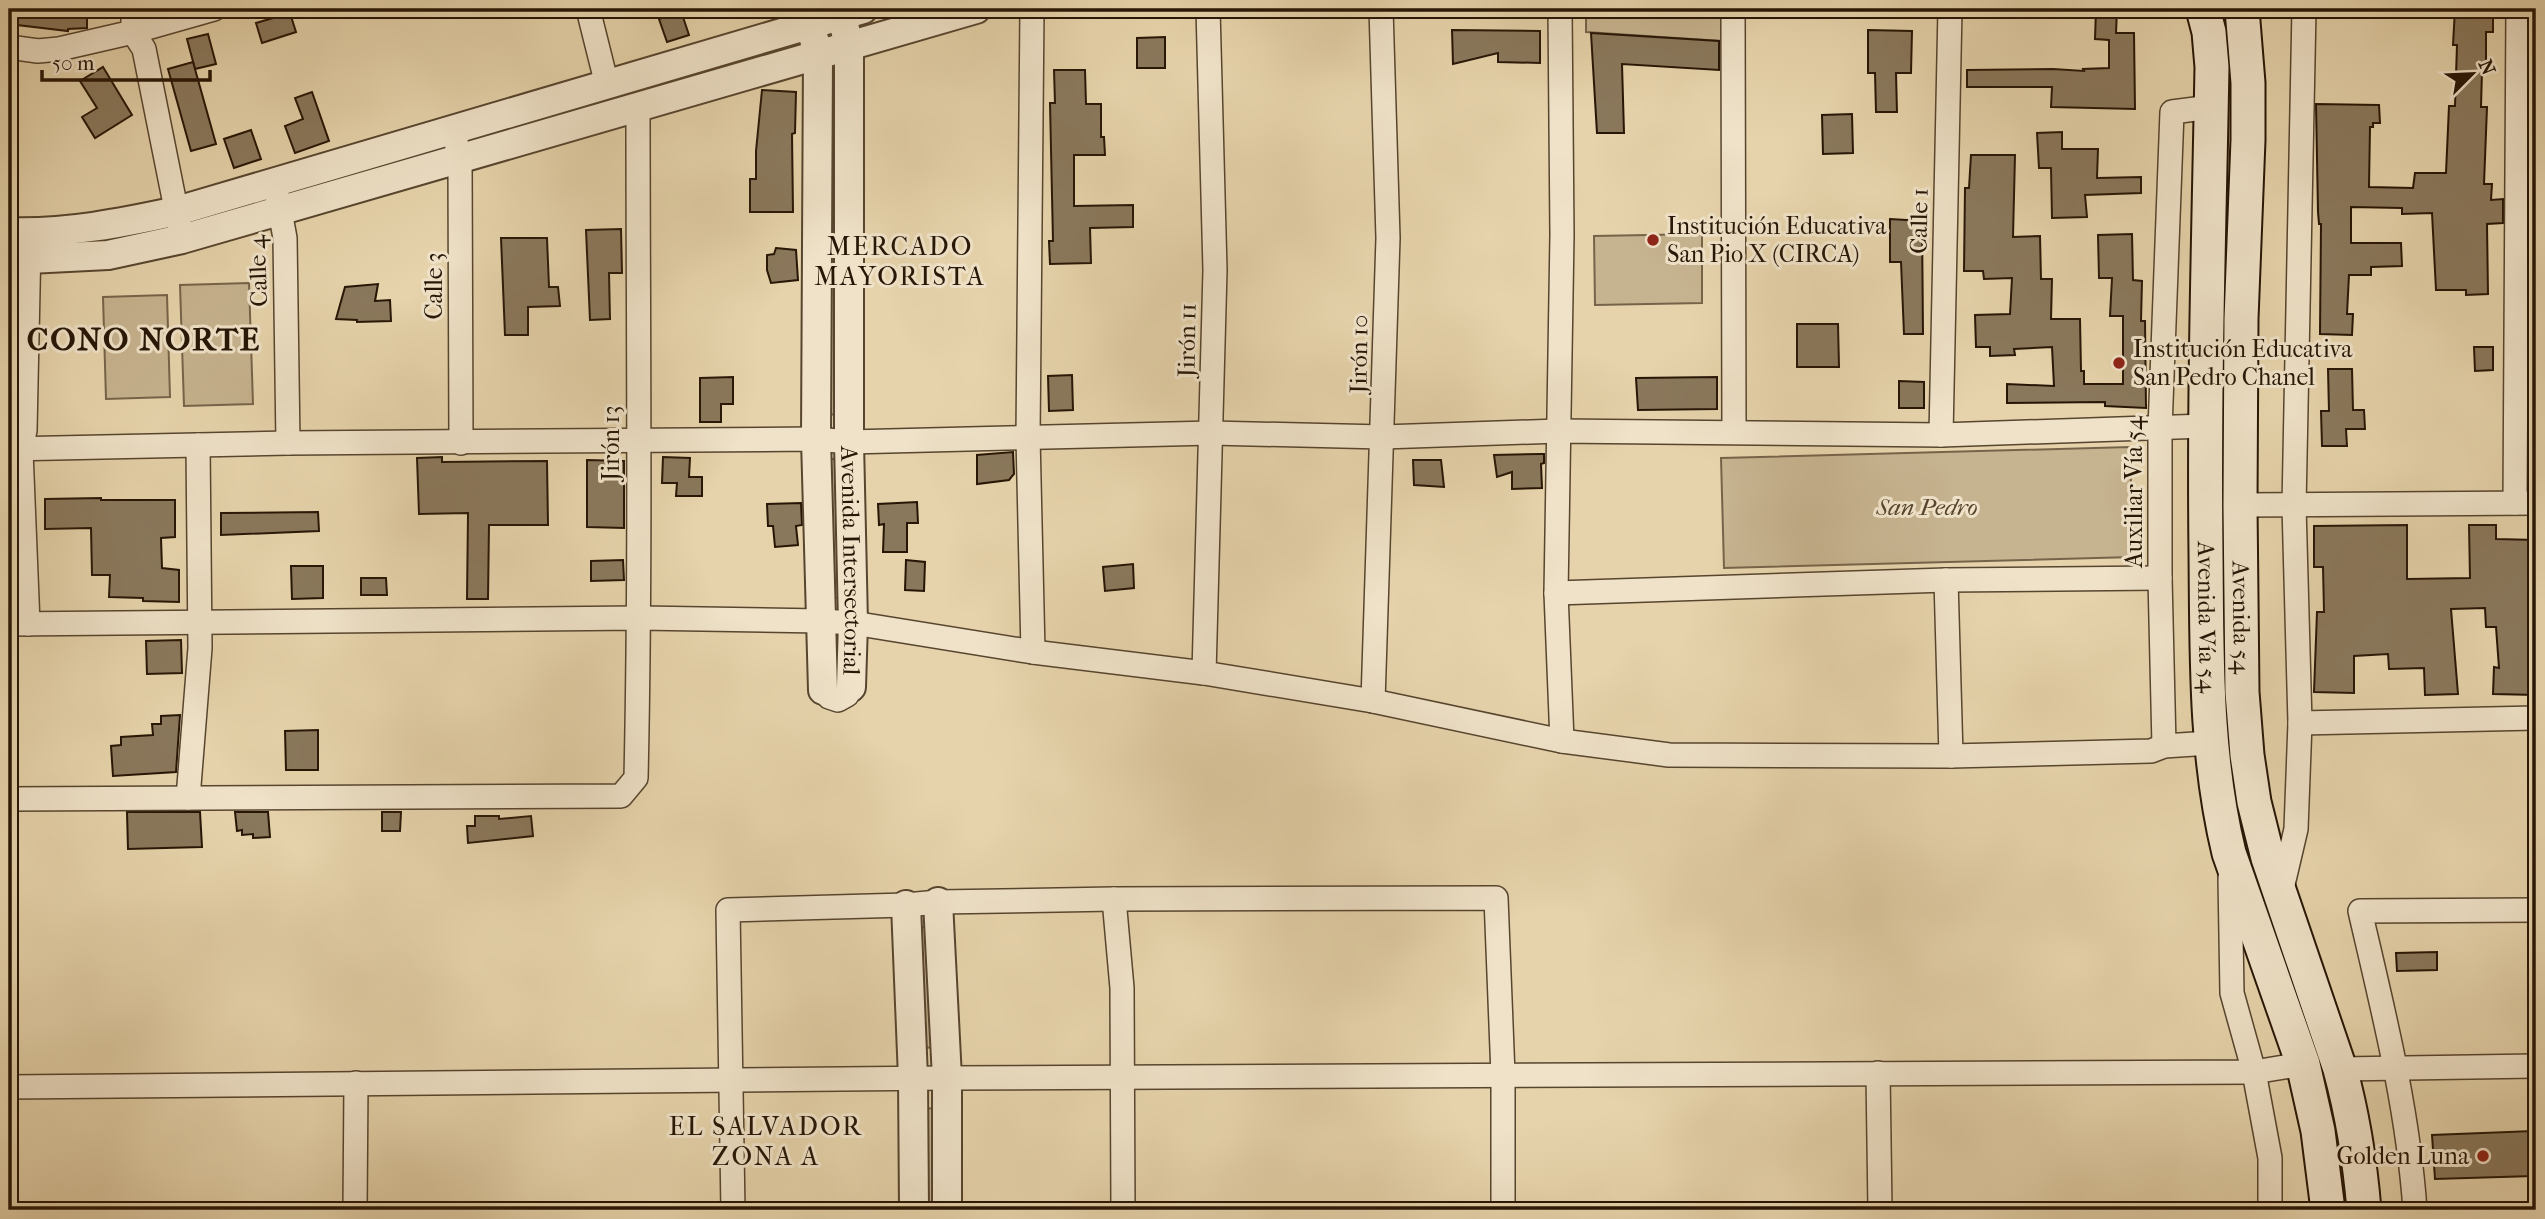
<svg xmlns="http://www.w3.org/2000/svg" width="2545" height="1219" font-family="'IM FELL French Canon',serif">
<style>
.green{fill:#c6b38f;stroke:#76644a;stroke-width:2}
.building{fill:#8a785c;stroke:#271606;stroke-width:2}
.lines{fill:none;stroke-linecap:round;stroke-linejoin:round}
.minor-casing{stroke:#57452f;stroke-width:26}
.tertiary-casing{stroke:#57452f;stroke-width:32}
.secondary-casing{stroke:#271606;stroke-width:37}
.minor{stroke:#efe2c8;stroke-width:23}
.tertiary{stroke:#efe2c8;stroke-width:28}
.secondary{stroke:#efe2c8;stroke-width:33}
.poi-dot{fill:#8f2418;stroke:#efe2c8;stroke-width:2.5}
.labels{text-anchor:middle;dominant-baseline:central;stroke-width:6;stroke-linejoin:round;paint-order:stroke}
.street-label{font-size:24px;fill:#271606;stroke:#efe2c8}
.poi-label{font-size:24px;fill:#271606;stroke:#efe2c8;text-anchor:start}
.park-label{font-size:24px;font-style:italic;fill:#57452f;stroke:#efe2c8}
.neighbourhood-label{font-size:26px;letter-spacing:2px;fill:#271606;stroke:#efe2c8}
.district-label{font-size:32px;font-weight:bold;letter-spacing:2px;fill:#271606;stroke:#efe2c8}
</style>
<rect width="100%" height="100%" fill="#e6d3ab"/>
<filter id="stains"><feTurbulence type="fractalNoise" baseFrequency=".00286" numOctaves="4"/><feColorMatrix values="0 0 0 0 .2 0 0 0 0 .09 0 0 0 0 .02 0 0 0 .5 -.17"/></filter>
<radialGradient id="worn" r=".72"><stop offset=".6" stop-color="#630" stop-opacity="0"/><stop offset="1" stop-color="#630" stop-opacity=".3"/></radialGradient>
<g class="green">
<polygon points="902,9 931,9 886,22 884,14"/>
<polygon points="1586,9 1721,9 1722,41 1586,32"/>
<polygon points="786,43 789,51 494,137 491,128"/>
<polygon points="827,81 839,81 836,414 828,415"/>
<polygon points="1702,234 1702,303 1595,305 1594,236"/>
<polygon points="9,283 13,283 10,348 9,348"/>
<polygon points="249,283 253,404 184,406 180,285"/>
<polygon points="2534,293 2536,293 2536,478 2529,479"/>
<polygon points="167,295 170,397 106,399 103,297"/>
<polygon points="2130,447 2133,557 1724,568 1721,458"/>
<polygon points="832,459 837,459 840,596 837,598 833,598 829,462"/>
<polygon points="919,927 930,927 935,1047 925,1048"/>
<polygon points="925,1108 937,1109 937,1210 925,1210"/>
</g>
<g class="building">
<polygon points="9,9 87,9 87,28 68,29 68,31 9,24"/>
<polygon points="2096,9 2117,9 2116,33 2134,33 2135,109 2051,107 2052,87 1967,87 1967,70 2053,69 2084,71 2083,69 2109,68 2109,40 2095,39"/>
<polygon points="2455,9 2493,9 2493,32 2486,32 2486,71 2482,71 2481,107 2487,107 2484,184 2492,184 2491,200 2503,199 2503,223 2487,224 2488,294 2466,295 2466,290 2436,290 2432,213 2402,214 2402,208 2351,207 2351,243 2401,243 2402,266 2371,267 2371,275 2349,275 2347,314 2353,314 2352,335 2320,334 2321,224 2319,224 2318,212 2316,104 2379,105 2380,123 2373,123 2373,127 2370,127 2369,187 2413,188 2415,173 2446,173 2449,106 2455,106 2457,45 2453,45"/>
<polygon points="681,11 689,35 667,42 659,19"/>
<polygon points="290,13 296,32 262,43 256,23"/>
<polygon points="1452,30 1540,31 1540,63 1498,62 1498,53 1453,64"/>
<polygon points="1868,30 1912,31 1911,73 1896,73 1897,112 1876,112 1875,73 1868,73"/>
<polygon points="1591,33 1719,41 1719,70 1622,64 1624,133 1597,133"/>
<polygon points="208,34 216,64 195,69 187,39"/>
<polygon points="1165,37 1165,68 1137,68 1137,38"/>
<polygon points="193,62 216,144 191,151 168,69"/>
<polygon points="103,67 132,115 95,138 82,117 97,108 80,81"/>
<polygon points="1054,70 1085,70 1086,104 1101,104 1101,137 1104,137 1105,155 1074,155 1074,206 1133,205 1133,227 1090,228 1091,263 1050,264 1049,241 1053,241 1050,103 1055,103"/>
<polygon points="762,90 796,92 795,133 792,134 793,212 750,212 750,179 756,179 756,151"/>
<polygon points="312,92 329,141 295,153 285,126 303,119 295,98"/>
<polygon points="1852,114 1853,153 1823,154 1822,115"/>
<polygon points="251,130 261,159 234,168 224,139"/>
<polygon points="2062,132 2062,149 2098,149 2097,178 2141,177 2141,193 2085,195 2087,217 2052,218 2051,168 2039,168 2037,133"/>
<polygon points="1971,155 2015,155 2013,237 2040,236 2041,279 2052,279 2051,319 2080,319 2081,371 2084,371 2084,384 2123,384 2123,316 2110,316 2112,278 2099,278 2098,235 2132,234 2133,280 2142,281 2141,321 2145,321 2146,408 2105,406 2105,402 2007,403 2007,384 2054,386 2052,347 2014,349 2015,355 1990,356 1990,347 1976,347 1975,315 2010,314 2012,278 1984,279 1983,271 1964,271 1965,188 1969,188"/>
<polygon points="1890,219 1922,221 1923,334 1904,334 1901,262 1890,262"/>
<polygon points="621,229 622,273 609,273 610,319 590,320 586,230"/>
<polygon points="501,238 547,238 549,287 558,287 560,306 528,307 528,335 505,335"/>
<polygon points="776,248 796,250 798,280 771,283 767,270 767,255 774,254"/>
<polygon points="378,284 375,301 390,300 391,321 357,322 357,320 336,319 345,287"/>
<polygon points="1797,324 1838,324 1839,367 1797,367"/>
<polygon points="2474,347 2493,347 2493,370 2475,371"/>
<polygon points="2328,369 2352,369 2353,410 2364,410 2365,429 2346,429 2347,446 2322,446 2321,411 2329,411"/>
<polygon points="1072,375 1073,410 1049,411 1048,376"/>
<polygon points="733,377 733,404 721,404 721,422 700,422 700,378"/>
<polygon points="1717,377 1717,409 1638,410 1636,378"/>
<polygon points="1899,381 1924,382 1924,408 1899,408"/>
<polygon points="1013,452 1014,474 1009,480 977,484 977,455"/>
<polygon points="1541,454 1544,454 1544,463 1541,464 1542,488 1512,489 1512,472 1497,477 1494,455"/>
<polygon points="442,457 442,462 547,461 548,525 489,525 488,599 467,599 468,513 419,514 417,458"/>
<polygon points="663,457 690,458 689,477 702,477 702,496 676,496 677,483 662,483"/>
<polygon points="587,460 624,461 624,528 587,527"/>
<polygon points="1413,460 1441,460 1444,487 1414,485"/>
<polygon points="101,498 101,500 175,500 175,537 161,538 162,568 179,570 179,602 143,601 143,598 109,597 110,575 92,575 91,528 45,529 45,499"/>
<polygon points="917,502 918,523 907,523 907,552 883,552 884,524 879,525 878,504"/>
<polygon points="801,503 802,525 796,526 798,545 775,547 773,526 768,526 767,504"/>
<polygon points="318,512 319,531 221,535 221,513"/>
<polygon points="2407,525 2407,579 2470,578 2469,525 2496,525 2496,539 2536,540 2536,695 2493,694 2494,667 2499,668 2496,627 2486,627 2485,608 2451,609 2458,694 2425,695 2424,668 2389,669 2388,654 2354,656 2354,693 2314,692 2317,612 2324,612 2323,567 2314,567 2314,526"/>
<polygon points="623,560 624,580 591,581 591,561"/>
<polygon points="906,560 925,562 924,591 905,590"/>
<polygon points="1133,564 1134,588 1105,591 1103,567"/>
<polygon points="291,566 323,566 323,598 292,599"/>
<polygon points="361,578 386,578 387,595 361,595"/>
<polygon points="181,640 182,673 147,674 146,641"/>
<polygon points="180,715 176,772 113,776 111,746 121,745 121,737 153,735 152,724 161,724 161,716"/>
<polygon points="318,730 318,770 286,770 285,731"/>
<polygon points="127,812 200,812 202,847 128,849"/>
<polygon points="235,812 268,812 270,837 253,838 253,834 242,835 242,830 237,831"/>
<polygon points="382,812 401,812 400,831 382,831"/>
<polygon points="475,816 499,816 499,819 531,816 533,836 468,843 467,826 475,826"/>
<polygon points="2437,952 2437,970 2397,971 2396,953"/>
<polygon points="2533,1131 2533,1176 2435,1179 2432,1135"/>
</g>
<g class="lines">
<g class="minor-casing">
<g id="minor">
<polyline points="133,9 133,32 144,49 182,239"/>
<polyline points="588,9 607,85"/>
<polyline points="1032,9 1028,437 1033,652"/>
<polyline points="1560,9 1562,235 1556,593 1562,741"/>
<polyline points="1733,9 1734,432"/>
<polyline points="9,47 38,51 59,49 133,32 214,9"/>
<polyline points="456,142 460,159 461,443"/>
<polyline points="277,195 285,238 288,443"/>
<polyline points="1941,435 1950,9"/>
<polyline points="9,449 288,443 816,439 849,442 1212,433 1383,437 1558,431 1941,435 2205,426"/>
<polyline points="2515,503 2518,9"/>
<polyline points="2240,505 2536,503"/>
<polyline points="1946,580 1951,756"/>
<polyline points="1556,593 1946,580 2160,578"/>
<polyline points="9,624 640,618 821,621 853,623 1033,652 1204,673 1373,701 1562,741 1669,755 1951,756 2151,751 2164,746 2210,743"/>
<polyline points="28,624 21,451 25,430 29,243"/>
<polyline points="1204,673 1215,270 1208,9"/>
<polyline points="823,690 829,697 838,700 847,695 851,687"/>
<polyline points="1373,701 1388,238 1381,9"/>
<polyline points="2300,723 2536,718"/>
<polyline points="2164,746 2160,578 2160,429 2172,112 2211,107"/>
<polyline points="188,798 200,648 198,445"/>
<path d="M9,799L621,796L636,778C641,554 638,330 638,107"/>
<polyline points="2230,878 2232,993 2254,1072 2270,1158 2270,1210"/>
<polyline points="2281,893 2296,829 2300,723 2294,506 2304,9"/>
<polyline points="1114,899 1122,988 1123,1210"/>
<polyline points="2340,1069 2536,1066"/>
<polyline points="1878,1073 1880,1210"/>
<polyline points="9,1087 947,1078 2254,1072 2303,1064"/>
<polyline points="355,1210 356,1083"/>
<polyline points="733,1210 728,910 906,905 938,902 1114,899 1496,898 1503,1075 1503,1210"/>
<path d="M2415,1210C2408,1108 2383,1010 2360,911L2536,910"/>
</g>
</g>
<g class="tertiary-casing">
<g id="tertiary">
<path id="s1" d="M845,29L849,46V442L853,623L851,687"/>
<polyline points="814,39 818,55 816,439 823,690"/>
<path d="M9,232C65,234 122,223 177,211L863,9"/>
<polyline points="9,260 108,255 182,239 976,9"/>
<polyline points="938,902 947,1078 947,1210"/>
<polyline points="906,905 913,1078 914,1210"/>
</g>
</g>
<g class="secondary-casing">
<g id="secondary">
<path id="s2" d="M2203,9L2209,32L2212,67C2209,229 2204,391 2206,553C2207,654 2205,754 2229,853L2303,1064L2318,1131L2328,1210"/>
<path id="s3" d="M2242,9L2248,83V140L2241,319L2240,505L2242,692L2247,755L2254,802L2268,858L2340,1069C2353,1116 2360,1162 2364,1210"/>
</g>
</g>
<use href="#minor" class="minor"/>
<use href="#tertiary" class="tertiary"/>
<use href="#secondary" class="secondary"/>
</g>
<g class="poi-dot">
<circle cx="1653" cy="240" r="7"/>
<circle cx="2119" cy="363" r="7"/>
<circle cx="2483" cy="1156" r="7"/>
</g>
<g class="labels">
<g class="street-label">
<text transform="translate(1919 221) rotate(-89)">Calle 1</text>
<text transform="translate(258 271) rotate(-92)">Calle 4</text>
<text transform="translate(434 286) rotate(-90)">Calle 3</text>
<text transform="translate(1187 340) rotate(-89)">Jirón 11</text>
<text transform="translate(1359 354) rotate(-89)">Jirón 10</text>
<text transform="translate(611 443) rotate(-90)">Jirón 13</text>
<text transform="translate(2134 492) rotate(-90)">Auxiliar Vía 54</text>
<text stroke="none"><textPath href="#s1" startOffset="532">Avenida Intersectorial</textPath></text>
<text stroke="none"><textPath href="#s2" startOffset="609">Avenida Vía 54</textPath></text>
<text stroke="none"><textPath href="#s3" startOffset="609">Avenida 54</textPath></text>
</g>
<g class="poi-label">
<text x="1667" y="226">Institución Educativa<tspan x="1667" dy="28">San Pio X (CIRCA)</tspan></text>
<text x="2133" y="349">Institución Educativa<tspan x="2133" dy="28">San Pedro Chanel</tspan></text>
<text x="2469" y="1156" text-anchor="end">Golden Luna</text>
</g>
<g class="park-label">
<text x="1927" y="507">San Pedro</text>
</g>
<g class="neighbourhood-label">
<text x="900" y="246">MERCADO<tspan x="900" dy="30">MAYORISTA</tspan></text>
<text x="766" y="1126">EL SALVADOR<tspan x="766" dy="30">ZONA A</tspan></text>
</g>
<g class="district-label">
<text x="144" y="339">CONO NORTE</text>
</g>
</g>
<rect width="2545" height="1219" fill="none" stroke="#e6d3ab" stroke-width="35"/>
<rect x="10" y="10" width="2524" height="1198" fill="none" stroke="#271606" stroke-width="3.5"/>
<rect x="18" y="18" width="2510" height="1184" fill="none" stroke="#271606" stroke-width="2"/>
<g transform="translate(2472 74) rotate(66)" stroke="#efe2c8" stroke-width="5" paint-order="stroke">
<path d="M0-5L12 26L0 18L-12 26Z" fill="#271606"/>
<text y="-10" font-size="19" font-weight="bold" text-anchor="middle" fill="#271606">N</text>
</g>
<path d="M42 70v10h168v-10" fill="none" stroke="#271606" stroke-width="3.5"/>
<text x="52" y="70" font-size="21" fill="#271606" stroke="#efe2c8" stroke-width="5" paint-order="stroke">50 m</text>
<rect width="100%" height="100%" filter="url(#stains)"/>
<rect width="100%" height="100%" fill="url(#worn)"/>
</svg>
